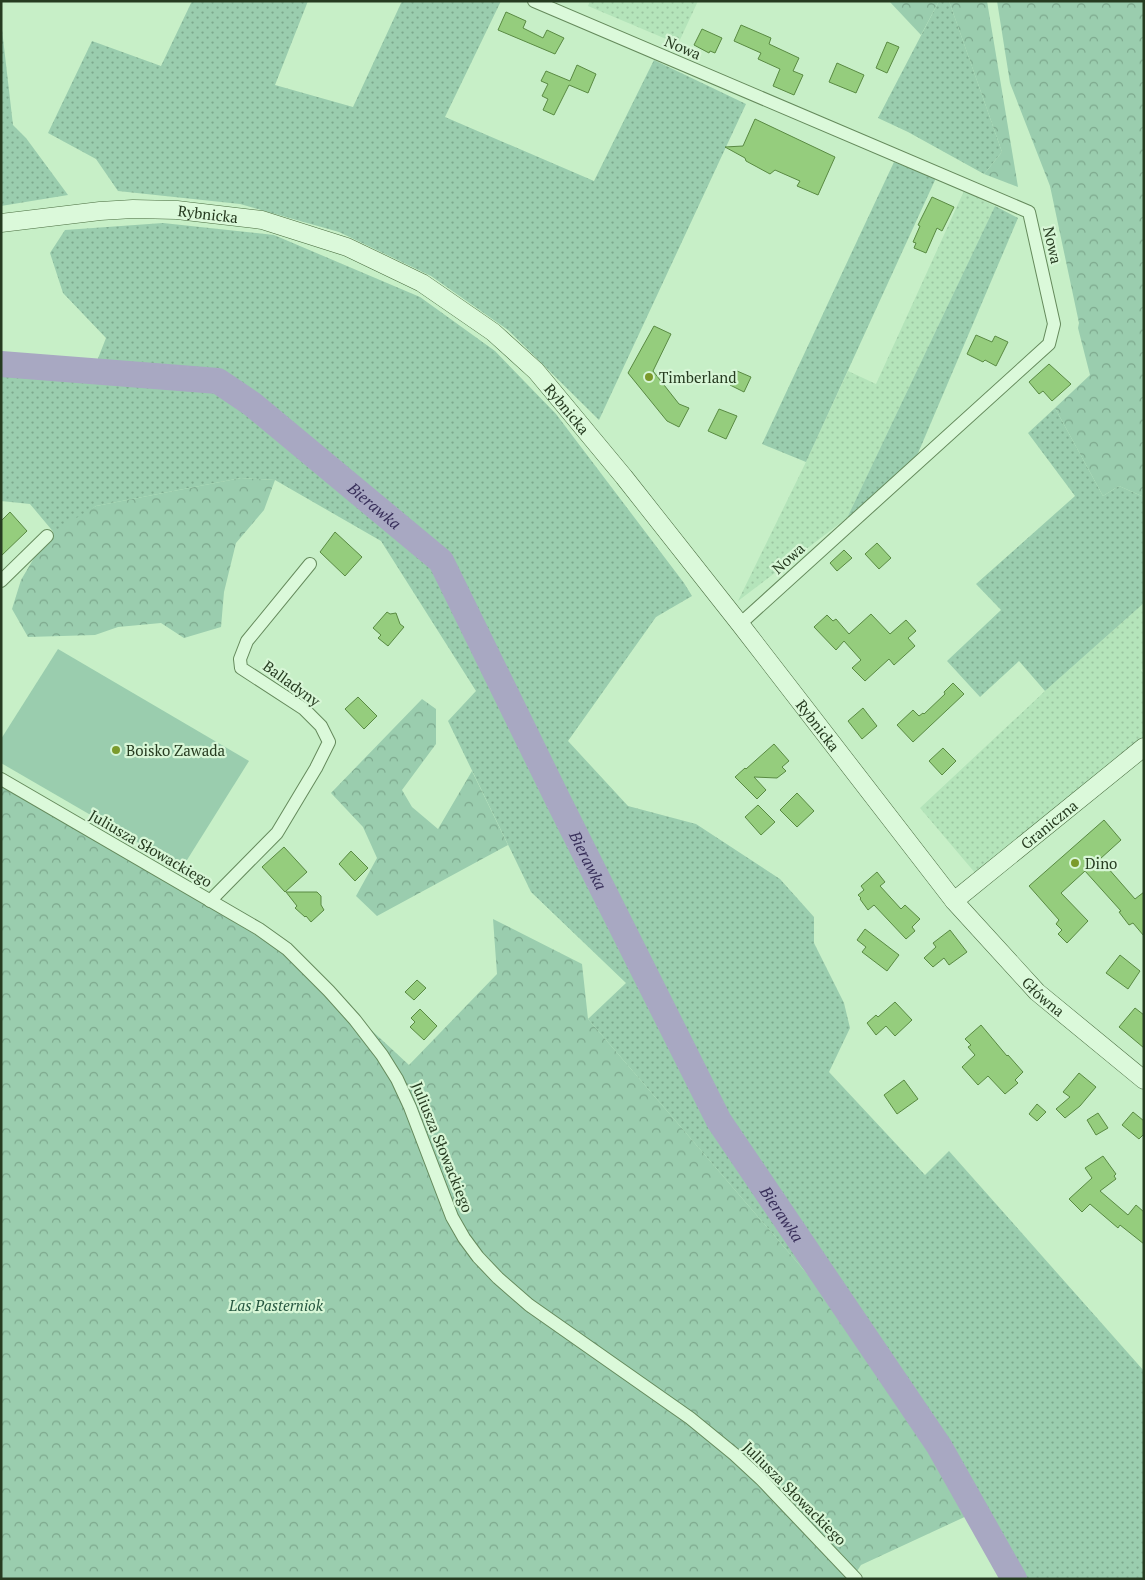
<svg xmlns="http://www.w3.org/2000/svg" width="1145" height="1580" font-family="'PT Serif',serif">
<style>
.farmland{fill:url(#farmland-dots)}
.grass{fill:url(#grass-dots)}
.forest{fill:url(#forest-crowns)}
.park{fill:#9acdae}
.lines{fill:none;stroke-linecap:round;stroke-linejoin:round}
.river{stroke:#a8a8c2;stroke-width:26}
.building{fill:#95cd7d;stroke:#598a42}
.street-casing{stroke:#658a5c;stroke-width:14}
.secondary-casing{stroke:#496c3f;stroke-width:19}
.street{stroke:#dbf9da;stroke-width:12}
.secondary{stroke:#dbf9da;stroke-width:18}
.poi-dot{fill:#7b9a2c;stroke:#d7f6d6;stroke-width:2}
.labels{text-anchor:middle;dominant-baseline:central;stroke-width:4.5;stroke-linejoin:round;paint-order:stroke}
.street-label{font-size:15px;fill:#263b20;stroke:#d7f6d6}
.poi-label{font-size:15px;fill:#263b20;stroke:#d7f6d6;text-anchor:start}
.park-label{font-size:15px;font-style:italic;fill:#265740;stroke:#d7f6d6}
.water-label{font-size:16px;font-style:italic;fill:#382f5a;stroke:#d7f6d6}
</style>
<defs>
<pattern id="farmland-dots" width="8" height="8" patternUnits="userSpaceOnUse" patternTransform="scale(1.25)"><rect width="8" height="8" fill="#b4e4ba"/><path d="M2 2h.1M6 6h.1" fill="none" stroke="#9bc4a0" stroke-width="1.8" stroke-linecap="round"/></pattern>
<pattern id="grass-dots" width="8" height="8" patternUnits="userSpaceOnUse" patternTransform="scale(1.25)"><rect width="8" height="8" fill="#9acdae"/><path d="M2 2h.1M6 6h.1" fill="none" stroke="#7da88d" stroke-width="1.8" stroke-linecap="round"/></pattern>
<pattern id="forest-crowns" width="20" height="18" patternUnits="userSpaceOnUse" patternTransform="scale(1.25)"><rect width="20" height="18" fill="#9acdae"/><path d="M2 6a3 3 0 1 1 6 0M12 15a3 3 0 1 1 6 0" fill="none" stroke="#7da88d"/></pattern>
</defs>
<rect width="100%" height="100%" fill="#c7efc7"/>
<g class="farmland">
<polygon points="590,1 698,1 678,44 588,6"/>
<polygon points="964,191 995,206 847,518 738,601 806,462 848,371 876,384"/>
<polygon points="1144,603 1144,668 1141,670 1144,674 1144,738 976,874 920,808 1045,691"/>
</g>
<g class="grass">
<polygon points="192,1 308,1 275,85 353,107 402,1 501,1 445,117 594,181 654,60 746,104 599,420 508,330 431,276 339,232 240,204 118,191 96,159 48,133 92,41 161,66"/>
<polygon points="939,1 949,1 1002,152 984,174 908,132 878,118"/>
<polygon points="1,21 13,125 26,138 68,195 1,206"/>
<polygon points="894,162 936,178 806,462 762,444"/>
<polygon points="995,206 1018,218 916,458 847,518"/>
<polygon points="163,223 274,235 420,297 495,351 556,414 684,583 692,596 656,617 568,741 628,806 696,824 780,879 814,917 814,943 844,1003 850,1028 829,1072 925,1175 949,1151 1144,1371 1144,1579 1015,1579 910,1394 848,1295 858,1333 588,1019 626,983 531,892 448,721 476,691 381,541 275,480 241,478 96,506 56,535 30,504 1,501 1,372 90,379 106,338 63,293 50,253 65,230"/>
<polygon points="1055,408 1103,496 1119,486 1144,497 1144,603 1045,691 1019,661 980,697 947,661 1001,610 976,584 1075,496 1028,433"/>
</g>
<g class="forest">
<polygon points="889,1 939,1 921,35"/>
<polygon points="949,1 987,1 1018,187 984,174 1002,152"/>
<polygon points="997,1 1144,1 1144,497 1119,486 1103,496 1055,408 1090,375 1078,328 1079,323 1050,186 1010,83"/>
<polygon points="241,478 275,480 264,510 236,543 224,592 221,627 184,638 161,623 118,627 95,635 28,637 12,609 21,580 47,536 96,506"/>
<polygon points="422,699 436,709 436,744 402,790 412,807 438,829 472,771 508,845 377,916 356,896 377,858 363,827 331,793"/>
<polygon points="1,785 278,948 329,991 409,1065 497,974 493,919 582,964 588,1019 858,1333 971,1514 861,1565 852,1579 1,1579"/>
</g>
<polygon class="park" points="58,649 249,761 182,868 1,763 1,739"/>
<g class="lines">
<path class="river" id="s1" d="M1,364L218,381L252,404L441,561L558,800L719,1121L939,1446L1014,1579"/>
</g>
<g class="building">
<polygon points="506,12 526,21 523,28 543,38 547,30 564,38 555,54 498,30"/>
<polygon points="741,25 771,38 769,44 799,58 793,71 803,75 794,95 773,86 780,69 758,59 761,53 734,41"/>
<polygon points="702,29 722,38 715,53 710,51 709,53 694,45"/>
<polygon points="887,42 899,47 887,73 876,68"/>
<polygon points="837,63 864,75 856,93 829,82"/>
<polygon points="577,65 596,74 588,93 569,85 554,115 543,110 548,99 542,96 548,84 541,81 546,71 570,81"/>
<polygon points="755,119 835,157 818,195 797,186 800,181 775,170 770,174 746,161 745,158 725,147 743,146"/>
<polygon points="932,197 954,207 942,231 937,228 926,253 914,248 916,243 913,242 920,226 918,225"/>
<polygon points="654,326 671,334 653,371 679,404 689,408 679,427 667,421 628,373"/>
<polygon points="976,335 992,342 995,336 1008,342 996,366 985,360 983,362 967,354"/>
<polygon points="1049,364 1071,384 1052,401 1043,391 1039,394 1029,382"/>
<polygon points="737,371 751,377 744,392 730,385"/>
<polygon points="719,409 737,416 726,439 708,431"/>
<polygon points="10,512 27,531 1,556 1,521"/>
<polygon points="335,532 362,557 345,576 320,552"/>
<polygon points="877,543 891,558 879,569 865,554"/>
<polygon points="844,550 852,558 837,571 830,563"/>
<polygon points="387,612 390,614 396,613 400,624 404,627 388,646 378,638 381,635 373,628"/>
<polygon points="871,614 890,634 906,620 916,631 908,638 915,646 894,665 889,659 865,681 852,668 861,660 844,641 836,650 814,627 827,615 833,621 836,619 849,634"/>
<polygon points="953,683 964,694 913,742 897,725 913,710 919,716 923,713 924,714 945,694 944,692"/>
<polygon points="358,697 377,716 364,729 345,709"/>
<polygon points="863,708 877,726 862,739 848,721"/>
<polygon points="774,744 789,761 782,767 786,771 777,778 754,777 766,790 757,799 735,777 745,768 746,769"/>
<polygon points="943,748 956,761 942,775 929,761"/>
<polygon points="797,793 814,811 797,827 780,810"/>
<polygon points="758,805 775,822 761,835 745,817"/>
<polygon points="1104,820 1121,840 1100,859 1135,899 1144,892 1144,936 1133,923 1129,925 1119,912 1121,911 1085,871 1061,893 1088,921 1067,943 1058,934 1062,930 1056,924 1059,920 1029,886"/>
<polygon points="284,847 307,872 285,892 262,867"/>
<polygon points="351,851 368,868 355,881 339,864"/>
<polygon points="877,872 885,882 880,886 901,909 905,905 920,919 912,927 915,931 906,939 874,905 868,910 860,899 861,898 858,895 864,890 861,886"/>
<polygon points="286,892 317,892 321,896 321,905 324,910 311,922 306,916 305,917 295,908 297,906"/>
<polygon points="865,929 899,955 887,971 862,952 866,947 857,940"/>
<polygon points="950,930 967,952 949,965 944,958 933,967 924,958 936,947 933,943"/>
<polygon points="1120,955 1140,971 1128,989 1106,973"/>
<polygon points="417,980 426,988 414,1000 405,992"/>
<polygon points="895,1002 912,1020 895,1036 886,1026 876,1035 867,1023 876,1015 878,1017"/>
<polygon points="1135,1008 1144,1015 1144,1048 1119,1027"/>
<polygon points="420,1009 437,1026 424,1040 410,1027 415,1022 411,1018"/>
<polygon points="981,1025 1007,1056 1008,1055 1023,1072 1015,1080 1018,1083 1005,1094 988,1076 978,1085 962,1067 975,1055 968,1047 971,1045 965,1039"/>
<polygon points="1079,1073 1096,1087 1080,1106 1065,1118 1056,1109 1070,1097 1063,1092"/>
<polygon points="904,1080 918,1099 897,1114 884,1095"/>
<polygon points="1037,1104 1046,1112 1037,1121 1029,1114"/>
<polygon points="1133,1112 1144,1121 1144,1134 1139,1139 1122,1125"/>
<polygon points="1098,1113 1108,1128 1096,1135 1087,1120"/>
<polygon points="1103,1156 1116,1174 1114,1176 1116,1179 1100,1191 1128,1215 1136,1205 1144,1212 1144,1244 1120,1225 1118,1228 1090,1204 1082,1212 1069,1199 1092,1178 1085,1168"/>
</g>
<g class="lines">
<g class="street-casing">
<g id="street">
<polyline points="534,1 1029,212 1054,324 1049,344 740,624"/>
<polyline points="1,581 47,536"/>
<polyline points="1,779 259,929 287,949 329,991 355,1020 382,1055 397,1079 410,1107 452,1217 464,1238 478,1257 498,1278 529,1305 690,1418 734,1454 761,1479 856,1579"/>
<polyline points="210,901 277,833 316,768 329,742 321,726 304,709 241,668 240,659 247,641 310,564"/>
</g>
</g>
<g class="secondary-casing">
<g id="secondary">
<path id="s2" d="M1,223L100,211L133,209L177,210L262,220L347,247L422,283L493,332L536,371L624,477L740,624L954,901L1037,992L1144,1080"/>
<path id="s3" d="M954,901L1144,747"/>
</g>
</g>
<use href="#street" class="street"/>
<use href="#secondary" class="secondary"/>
</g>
<g class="poi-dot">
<circle cx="649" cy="377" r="5"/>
<circle cx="116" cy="750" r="5"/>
<circle cx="1075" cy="863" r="5"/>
</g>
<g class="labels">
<g class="street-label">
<text transform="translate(683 47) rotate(23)">Nowa</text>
<text stroke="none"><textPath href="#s2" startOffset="208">Rybnicka</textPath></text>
<text transform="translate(1053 245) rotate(77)">Nowa</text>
<text stroke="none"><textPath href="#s2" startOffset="628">Rybnicka</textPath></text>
<text transform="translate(788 558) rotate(-42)">Nowa</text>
<text transform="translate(292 683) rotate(36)">Balladyny</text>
<text stroke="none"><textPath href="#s2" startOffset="1032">Rybnicka</textPath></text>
<text stroke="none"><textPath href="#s3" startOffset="122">Graniczna</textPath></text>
<text transform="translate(151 848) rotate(30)">Juliusza Słowackiego</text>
<text stroke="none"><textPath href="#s2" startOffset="1385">Główna</textPath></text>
<text transform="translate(443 1147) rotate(68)">Juliusza Słowackiego</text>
<text transform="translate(795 1493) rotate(45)">Juliusza Słowackiego</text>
</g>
<g class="poi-label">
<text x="659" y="377">Timberland</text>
<text x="126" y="750">Boisko Zawada</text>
<text x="1085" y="863">Dino</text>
</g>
<g class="park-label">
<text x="276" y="1305">Las Pasterniok</text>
</g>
<g class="water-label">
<text stroke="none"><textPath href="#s1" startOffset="418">Bierawka</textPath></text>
<text stroke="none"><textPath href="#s1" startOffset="838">Bierawka</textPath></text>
<text stroke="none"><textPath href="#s1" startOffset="1242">Bierawka</textPath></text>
</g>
</g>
<rect width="1145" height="1580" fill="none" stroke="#263b20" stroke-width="5"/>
</svg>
